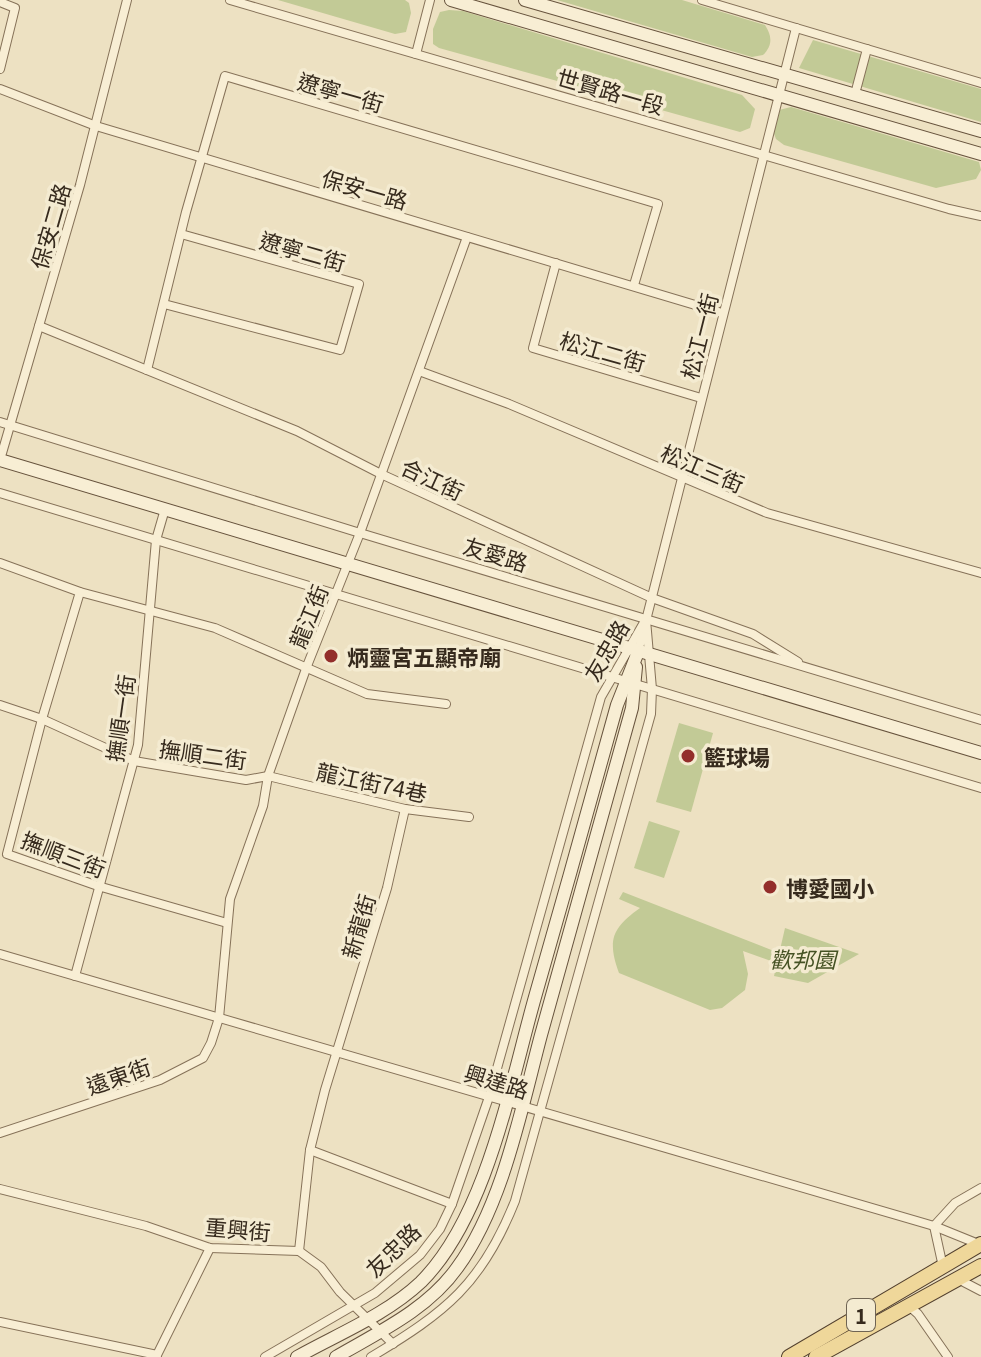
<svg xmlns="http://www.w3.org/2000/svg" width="981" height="1357" font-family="Georgia,'Noto Sans TC',serif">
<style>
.green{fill:#c2ca96}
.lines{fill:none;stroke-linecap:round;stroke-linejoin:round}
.street-casing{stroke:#867259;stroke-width:10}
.secondary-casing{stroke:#67533d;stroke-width:14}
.primary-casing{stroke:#53402e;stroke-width:16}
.street{stroke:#f8eed4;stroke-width:8}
.secondary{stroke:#f8eed4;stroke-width:12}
.primary{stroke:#efd79a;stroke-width:14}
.poi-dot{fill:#932e2b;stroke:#f4ebd1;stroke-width:3}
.labels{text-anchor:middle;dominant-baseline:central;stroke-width:7;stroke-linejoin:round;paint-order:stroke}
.shield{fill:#f4ebd1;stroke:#6f6453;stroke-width:2}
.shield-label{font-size:20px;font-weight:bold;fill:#362a1d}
.street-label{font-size:22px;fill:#362a1d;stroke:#f4ebd1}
.poi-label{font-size:22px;font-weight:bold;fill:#362a1d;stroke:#f4ebd1;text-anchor:start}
.park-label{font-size:22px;font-style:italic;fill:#455224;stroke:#f4ebd1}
</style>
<rect width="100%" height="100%" fill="#ede1c2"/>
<g class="green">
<polygon points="278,0 405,0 409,3 411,13 406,32 395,34"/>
<path d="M557,0H682L765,25C772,36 773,45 763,55L752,57Z"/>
<polygon points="449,10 463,11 742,95 755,109 750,128 740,132 439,48 433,44 433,29 440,12"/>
<polygon points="813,40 981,89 981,122 799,68"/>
<polygon points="791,107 979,162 981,170 976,179 936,188 784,145 776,139 773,131 779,110"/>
<polygon points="679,723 713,733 691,812 656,802"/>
<polygon points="649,821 680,831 664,878 634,868"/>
<path d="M623,892L774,951L771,961L743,951L748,974L745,990L722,1008L710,1010L619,973C607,940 612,928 640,908L619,899Z"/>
<polygon points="785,928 859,954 808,983 774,976"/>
</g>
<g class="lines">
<g class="street-casing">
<g id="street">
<polyline points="230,0 949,209 981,216"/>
<polyline points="702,0 981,83"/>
<polyline points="0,2 15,8 0,69"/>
<polyline points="416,54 430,0"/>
<polyline points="0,89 96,126 722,313"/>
<polyline points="855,94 867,49"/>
<polyline points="556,263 533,348 701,398"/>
<polyline points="164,304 340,350 359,284 181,234"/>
<polyline points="39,326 297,431 381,474 652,598 753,634 798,662"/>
<polyline points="147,370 186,212 225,76 658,204 634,285"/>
<polyline points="419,371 509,404 767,513 981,573"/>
<polyline points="0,422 360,533 981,720"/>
<polyline points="0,460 80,185 127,0"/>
<polyline points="0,493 981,788"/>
<polyline points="0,563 80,592 215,628 367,694 446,704"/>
<polyline points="80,592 42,719 7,854 98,886 227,923"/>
<polyline points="638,652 796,28"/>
<polyline points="0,705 42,719 134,761 246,780 268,776 405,809 469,817"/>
<polyline points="0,954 934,1226 981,1245"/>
<polyline points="75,976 138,745 156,540 165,509"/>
<polyline points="0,1133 160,1080 203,1058 211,1043 219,1018 230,899 263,806 268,776 307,666 360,533 467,237"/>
<polyline points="310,1150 452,1204"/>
<polyline points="0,1189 146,1226 210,1248 299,1251 321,1267 340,1292 393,1344"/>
<polyline points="299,1251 310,1150 325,1090 387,888 405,809"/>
<polyline points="943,1267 934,1226 955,1203 981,1188"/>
<polyline points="958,1279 981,1291"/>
<polyline points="908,1305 918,1314 948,1357"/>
<polyline points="0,1322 157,1355"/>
<polyline points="156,1357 210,1248"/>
<polyline points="265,1357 375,1293 420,1255 440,1229 452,1204 489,1097 601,697 646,619"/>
<path d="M371,1357C446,1312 482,1284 515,1201L651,714L652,689L646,620"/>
</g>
</g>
<g class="secondary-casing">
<g id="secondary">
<polyline points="451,0 981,154"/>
<polyline points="525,0 981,131"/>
<polyline points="0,460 981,753"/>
<path d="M297,1357C338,1334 386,1315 421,1282C487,1216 510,1085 535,997C563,900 590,802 617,705L638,652"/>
<path d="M336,1357C379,1332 428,1309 457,1268C503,1205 521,1110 541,1035C571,926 601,817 632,708L636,667"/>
</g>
</g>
<g class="primary-casing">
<g id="primary">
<polyline points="789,1357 981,1244"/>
<polyline points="816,1357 981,1266"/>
</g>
</g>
<use href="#street" class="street"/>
<use href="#secondary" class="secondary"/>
<use href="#primary" class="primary"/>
</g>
<g class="poi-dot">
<circle cx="331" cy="656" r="8"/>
<circle cx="688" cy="756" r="8"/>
<circle cx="770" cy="887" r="8"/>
</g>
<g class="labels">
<rect class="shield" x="847" y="1299" width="28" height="32" rx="6"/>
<g class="shield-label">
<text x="861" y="1315">1</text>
</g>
<g class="street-label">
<text transform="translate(611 90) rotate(16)">世賢路一段</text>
<text transform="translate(341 91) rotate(16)">遼寧一街</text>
<text transform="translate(365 188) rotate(16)">保安一路</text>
<text transform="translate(49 226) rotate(-74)">保安二路</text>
<text transform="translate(303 250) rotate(16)">遼寧二街</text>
<text transform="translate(698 336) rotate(-76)">松江一街</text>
<text transform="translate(603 350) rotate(16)">松江二街</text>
<text transform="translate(703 467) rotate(23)">松江三街</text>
<text transform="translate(433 478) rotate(25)">合江街</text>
<text transform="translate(496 553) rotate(17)">友愛路</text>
<text transform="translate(307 616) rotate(-68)">龍江街</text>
<text transform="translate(605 650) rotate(-60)">友忠路</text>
<text transform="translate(119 718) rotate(-82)">撫順一街</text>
<text transform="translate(203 753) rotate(8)">撫順二街</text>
<text transform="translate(372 781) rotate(12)">龍江街74巷</text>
<text transform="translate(64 853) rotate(21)">撫順三街</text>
<text transform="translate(357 926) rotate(-74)">新龍街</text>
<text transform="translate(118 1075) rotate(-19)">遠東街</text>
<text transform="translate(497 1080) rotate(17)">興達路</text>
<text transform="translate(238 1228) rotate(5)">重興街</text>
<text transform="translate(392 1249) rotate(-44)">友忠路</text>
</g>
<g class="poi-label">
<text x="347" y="656">炳靈宮五顯帝廟</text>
<text x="704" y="756">籃球場</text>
<text x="786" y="887">博愛國小</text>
</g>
<g class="park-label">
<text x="803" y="958">歡邦園</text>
</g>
</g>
</svg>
